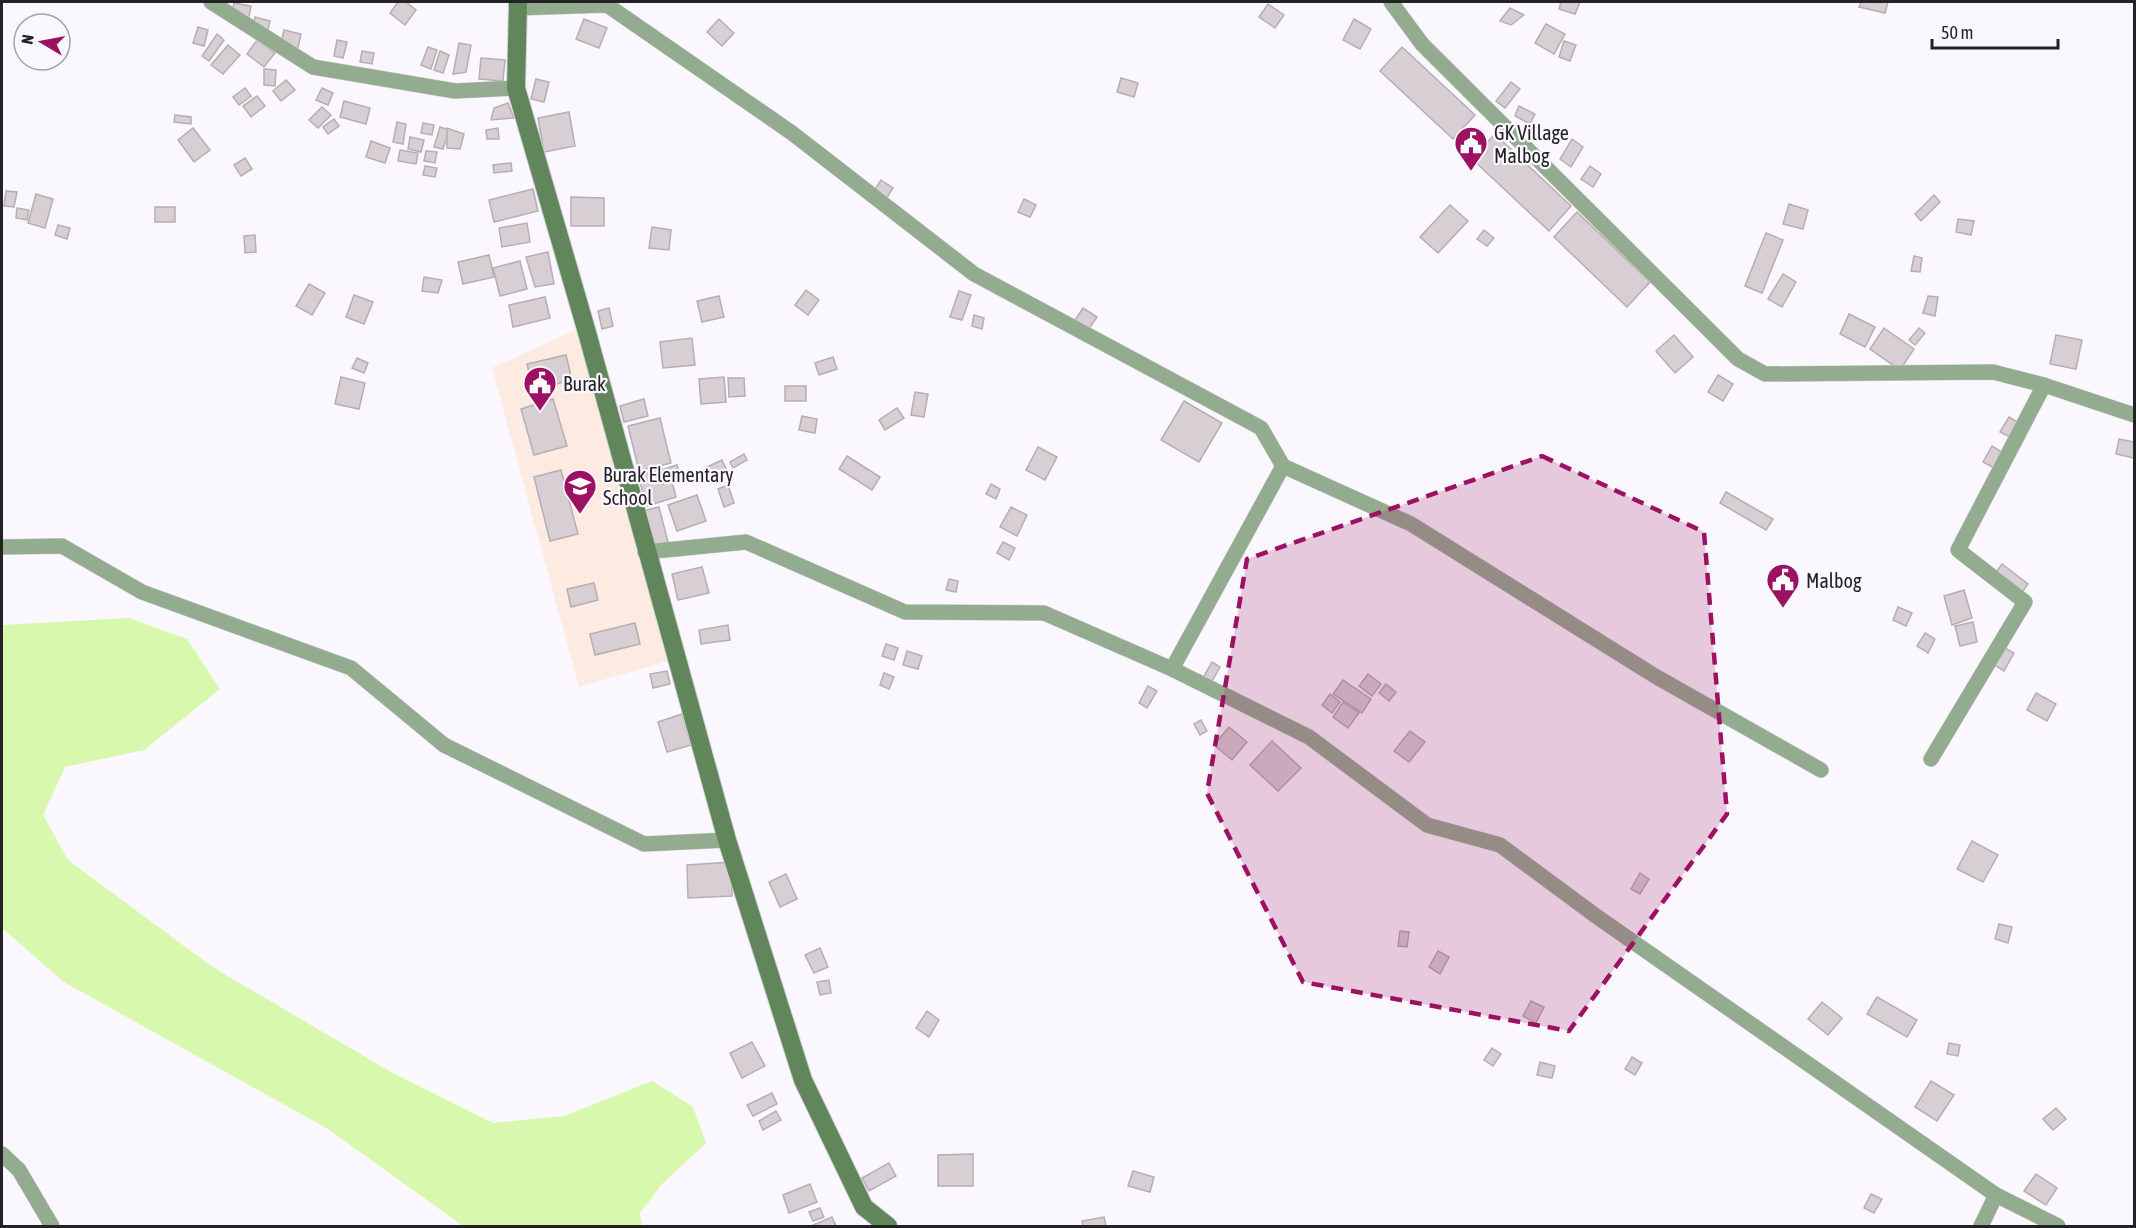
<svg xmlns="http://www.w3.org/2000/svg" width="2136" height="1228" font-family="'Asap Condensed',sans-serif">
<style>
.education{fill:#fdebe1}
.green{fill:#d7f8ad}
.building{fill:#d7cfd3;stroke:#b6aeb1;stroke-width:1.5}
.lines{fill:none;stroke-linecap:round;stroke-linejoin:round}
.street-casing{stroke:#d3d1d7;stroke-width:16}
.secondary-casing{stroke:#d3d1d7;stroke-width:20}
.street{stroke:#93ac8f;stroke-width:15}
.secondary{stroke:#62865c;stroke-width:18}
.marked{fill:#9c1161;fill-opacity:0.2;stroke:#9c1161;stroke-width:4.5;stroke-dasharray:12 8;stroke-linejoin:round}
.labels{text-anchor:middle;dominant-baseline:central;stroke-width:4.5;stroke-linejoin:round;paint-order:stroke}
.poi-label{font-size:20px;fill:#232225;stroke:#faf8fe;text-anchor:start}
</style>
<rect width="100%" height="100%" fill="#faf8fe"/>
<polygon class="education" points="577,329 668,661 579,687 492,368"/>
<polygon class="green" points="129,618 187,639 220,689 144,750 65,767 43,815 68,860 214,968 391,1072 493,1123 564,1116 652,1081 693,1107 706,1143 662,1184 640,1213 642,1226 463,1226 328,1129 64,982 2,928 2,625"/>
<g class="building">
<polygon points="398,2 406,2 416,10 405,25 390,13"/>
<polygon points="1561,2 1580,2 1575,14 1559,9"/>
<polygon points="1861,2 1888,2 1885,13 1859,7"/>
<polygon points="234,3 251,6 248,22 230,18"/>
<polygon points="1268,4 1284,15 1275,28 1259,17"/>
<polygon points="1510,8 1524,15 1511,25 1500,21"/>
<polygon points="255,17 270,21 266,39 251,35"/>
<polygon points="584,19 607,28 599,48 576,39"/>
<polygon points="719,19 734,33 722,46 707,32"/>
<polygon points="1354,19 1371,29 1360,49 1343,40"/>
<polygon points="1546,24 1565,34 1554,54 1535,43"/>
<polygon points="198,27 208,30 204,46 193,43"/>
<polygon points="284,30 301,34 297,52 280,48"/>
<polygon points="217,34 224,40 209,61 202,56"/>
<polygon points="257,40 275,53 264,67 247,54"/>
<polygon points="337,40 347,42 343,58 334,56"/>
<polygon points="1564,41 1576,45 1570,61 1559,57"/>
<polygon points="459,43 471,45 466,72 453,74"/>
<polygon points="228,45 240,55 223,74 211,65"/>
<polygon points="428,47 437,50 431,69 421,65"/>
<polygon points="1402,47 1475,115 1453,139 1380,71"/>
<polygon points="362,51 374,53 372,64 360,62"/>
<polygon points="440,51 449,55 443,73 434,70"/>
<polygon points="481,58 505,60 503,81 479,79"/>
<polygon points="264,69 276,70 275,86 264,85"/>
<polygon points="1121,78 1138,83 1134,97 1117,92"/>
<polygon points="536,79 549,82 544,102 531,99"/>
<polygon points="286,80 295,90 281,101 273,91"/>
<polygon points="1511,82 1520,89 1505,108 1496,101"/>
<polygon points="245,88 251,96 239,105 233,97"/>
<polygon points="322,88 333,93 328,105 316,100"/>
<polygon points="257,96 265,106 251,117 243,106"/>
<polygon points="344,101 370,108 366,124 340,117"/>
<polygon points="508,103 514,118 491,120 494,108"/>
<polygon points="1519,106 1535,114 1530,124 1515,116"/>
<polygon points="322,107 331,115 318,128 309,120"/>
<polygon points="569,112 575,146 544,152 538,118"/>
<polygon points="175,115 191,117 191,124 174,122"/>
<polygon points="334,119 339,126 328,134 323,127"/>
<polygon points="397,122 406,124 403,144 393,142"/>
<polygon points="423,123 434,125 432,135 421,133"/>
<polygon points="440,127 449,130 443,149 434,147"/>
<polygon points="193,128 210,150 194,162 178,140"/>
<polygon points="447,128 464,134 460,149 447,148"/>
<polygon points="498,128 499,139 487,139 486,130"/>
<polygon points="1495,134 1571,206 1549,231 1472,159"/>
<polygon points="410,137 424,140 421,152 408,149"/>
<polygon points="1572,139 1583,147 1571,167 1560,159"/>
<polygon points="371,141 390,148 385,163 366,157"/>
<polygon points="400,150 418,153 416,164 398,161"/>
<polygon points="426,151 437,152 435,163 424,161"/>
<polygon points="245,158 252,169 241,176 234,165"/>
<polygon points="511,163 512,171 494,173 493,165"/>
<polygon points="425,166 437,168 435,177 423,175"/>
<polygon points="1590,166 1601,174 1593,187 1581,179"/>
<polygon points="881,180 893,188 886,199 874,191"/>
<polygon points="533,189 538,211 494,222 489,200"/>
<polygon points="6,191 17,192 14,207 4,206"/>
<polygon points="36,194 53,199 45,228 28,223"/>
<polygon points="1934,195 1940,202 1921,221 1915,214"/>
<polygon points="571,197 604,198 604,226 571,226"/>
<polygon points="1024,199 1036,205 1030,217 1018,212"/>
<polygon points="1789,204 1808,210 1803,229 1783,224"/>
<polygon points="1450,205 1468,221 1438,253 1420,237"/>
<rect x="155" y="207" width="20" height="15"/>
<polygon points="17,208 29,210 27,220 16,218"/>
<polygon points="1577,212 1650,282 1627,307 1554,237"/>
<polygon points="1958,219 1974,221 1971,235 1956,232"/>
<polygon points="527,223 530,242 502,247 499,228"/>
<polygon points="58,225 70,228 67,239 55,235"/>
<polygon points="652,227 671,230 669,250 649,248"/>
<polygon points="1484,230 1494,238 1487,246 1477,239"/>
<polygon points="1766,233 1783,240 1762,293 1745,286"/>
<polygon points="255,235 256,252 245,253 244,236"/>
<polygon points="548,252 554,284 535,287 526,257"/>
<polygon points="489,255 494,277 463,284 458,262"/>
<polygon points="1914,256 1922,258 1920,272 1911,271"/>
<polygon points="520,261 527,289 500,296 493,268"/>
<polygon points="1783,274 1796,282 1782,307 1768,299"/>
<polygon points="424,277 442,280 438,293 422,291"/>
<polygon points="309,284 325,293 312,315 296,306"/>
<polygon points="806,290 819,300 808,315 795,305"/>
<polygon points="959,291 971,295 962,320 950,317"/>
<polygon points="354,295 373,302 364,324 346,317"/>
<polygon points="719,296 724,317 702,322 697,301"/>
<polygon points="1928,296 1938,297 1935,316 1923,313"/>
<polygon points="545,297 550,318 513,327 509,305"/>
<polygon points="609,308 613,326 602,329 598,311"/>
<polygon points="1083,308 1097,317 1089,329 1075,320"/>
<polygon points="1849,314 1875,327 1865,347 1840,334"/>
<polygon points="974,315 984,318 982,329 972,326"/>
<polygon points="1884,328 1914,349 1900,370 1870,349"/>
<polygon points="1919,328 1925,333 1915,345 1909,340"/>
<polygon points="1674,335 1693,357 1675,373 1656,351"/>
<polygon points="2056,335 2082,340 2076,369 2050,364"/>
<polygon points="692,338 695,365 663,368 660,342"/>
<polygon points="566,355 572,380 533,390 527,364"/>
<polygon points="833,357 837,369 819,375 815,363"/>
<polygon points="357,358 368,363 364,373 352,368"/>
<polygon points="1718,375 1733,384 1723,401 1708,392"/>
<polygon points="341,377 365,383 359,409 335,404"/>
<polygon points="724,377 726,402 701,404 699,379"/>
<polygon points="728,378 744,378 745,396 729,397"/>
<rect x="785" y="386" width="21" height="15"/>
<polygon points="915,392 928,394 924,417 911,415"/>
<polygon points="553,399 567,446 534,455 521,409"/>
<polygon points="644,399 648,416 624,422 620,406"/>
<polygon points="1184,401 1222,423 1199,462 1161,440"/>
<polygon points="897,408 904,418 885,430 879,420"/>
<polygon points="802,416 817,419 815,433 799,430"/>
<polygon points="2009,417 2019,423 2010,437 2000,432"/>
<polygon points="660,418 671,463 639,471 628,426"/>
<polygon points="2119,439 2134,442 2134,458 2116,454"/>
<polygon points="1992,446 2003,453 1994,468 1983,462"/>
<polygon points="1038,447 1057,457 1045,480 1026,470"/>
<polygon points="744,454 747,460 733,468 730,462"/>
<polygon points="847,456 880,477 872,490 839,469"/>
<polygon points="722,460 727,471 711,478 707,467"/>
<polygon points="677,465 680,475 664,480 661,470"/>
<polygon points="561,470 578,534 550,541 534,477"/>
<polygon points="658,470 662,484 672,481 676,497 647,506 638,476"/>
<polygon points="991,484 1000,489 996,499 986,494"/>
<polygon points="728,485 734,503 724,507 718,489"/>
<polygon points="1726,492 1773,519 1766,530 1720,503"/>
<polygon points="697,495 706,521 677,531 668,505"/>
<polygon points="659,507 668,542 651,546 642,511"/>
<polygon points="1011,507 1027,515 1017,536 1000,527"/>
<polygon points="1003,542 1015,548 1009,560 997,553"/>
<polygon points="2002,564 2028,584 2020,595 1994,575"/>
<polygon points="702,567 709,593 678,600 672,574"/>
<polygon points="949,579 958,581 956,592 946,590"/>
<polygon points="594,583 598,600 571,607 567,589"/>
<polygon points="1964,590 1972,618 1952,625 1944,596"/>
<polygon points="1898,607 1912,613 1906,626 1893,620"/>
<polygon points="1973,622 1977,642 1960,646 1955,626"/>
<polygon points="635,623 640,644 595,655 590,634"/>
<polygon points="728,625 730,640 701,644 699,630"/>
<polygon points="1925,633 1935,639 1928,653 1917,646"/>
<polygon points="886,644 898,648 894,660 882,656"/>
<polygon points="2003,647 2014,653 2004,671 1993,664"/>
<polygon points="907,651 922,656 918,669 903,665"/>
<polygon points="1212,662 1220,667 1211,683 1203,678"/>
<polygon points="667,671 670,684 653,688 650,674"/>
<polygon points="884,673 894,677 889,689 880,685"/>
<polygon points="1368,674 1381,684 1372,696 1359,686"/>
<polygon points="1343,680 1371,699 1362,713 1333,694"/>
<polygon points="1386,684 1396,692 1389,701 1379,693"/>
<polygon points="1148,686 1157,691 1147,708 1139,703"/>
<polygon points="2036,693 2056,704 2047,721 2027,710"/>
<polygon points="1330,694 1340,702 1332,713 1322,705"/>
<polygon points="1343,702 1359,713 1348,728 1333,717"/>
<polygon points="682,714 691,745 667,752 658,722"/>
<polygon points="1201,720 1207,731 1200,735 1194,724"/>
<polygon points="1229,727 1247,742 1232,760 1214,745"/>
<polygon points="1410,731 1425,742 1409,762 1394,751"/>
<polygon points="1272,741 1301,768 1278,791 1250,765"/>
<polygon points="1972,841 1998,855 1983,882 1957,869"/>
<polygon points="731,862 732,896 688,898 687,865"/>
<polygon points="1640,873 1649,879 1640,894 1631,889"/>
<polygon points="786,874 797,899 780,907 769,882"/>
<polygon points="1999,924 2012,927 2008,943 1995,939"/>
<polygon points="1400,931 1409,932 1407,947 1398,946"/>
<polygon points="820,948 828,967 814,973 805,955"/>
<polygon points="1438,951 1449,957 1440,974 1429,967"/>
<polygon points="829,980 831,993 820,995 817,982"/>
<polygon points="1877,997 1917,1020 1907,1037 1867,1014"/>
<polygon points="1531,1001 1544,1007 1536,1023 1523,1016"/>
<polygon points="1822,1002 1842,1018 1828,1035 1808,1019"/>
<polygon points="927,1011 939,1020 929,1037 916,1028"/>
<polygon points="752,1042 765,1066 742,1078 730,1053"/>
<polygon points="1949,1043 1960,1045 1958,1056 1947,1054"/>
<polygon points="1492,1048 1501,1054 1493,1066 1484,1060"/>
<polygon points="1632,1057 1642,1063 1635,1075 1625,1069"/>
<polygon points="1540,1062 1555,1066 1552,1078 1537,1075"/>
<polygon points="1931,1081 1954,1095 1937,1121 1915,1107"/>
<polygon points="772,1093 777,1104 753,1116 747,1105"/>
<polygon points="2056,1108 2066,1119 2053,1130 2043,1119"/>
<polygon points="776,1111 781,1120 763,1130 759,1121"/>
<polygon points="973,1154 973,1186 938,1186 938,1155"/>
<polygon points="889,1163 896,1176 869,1191 862,1178"/>
<polygon points="1133,1171 1154,1177 1150,1192 1128,1186"/>
<polygon points="2036,1174 2057,1188 2046,1205 2024,1191"/>
<polygon points="810,1184 817,1202 789,1213 783,1195"/>
<polygon points="1871,1194 1882,1199 1874,1213 1864,1208"/>
<polygon points="820,1208 824,1217 813,1221 809,1212"/>
<polygon points="832,1217 836,1226 811,1226"/>
<polygon points="1104,1217 1106,1226 1083,1226 1082,1221"/>
</g>
<g class="lines">
<g class="street-casing">
<g id="street">
<polyline points="211,2 313,67 455,91 516,88"/>
<polyline points="1391,2 1422,44 1738,359 1765,374 1993,372 2044,385 2134,415"/>
<polyline points="517,8 607,5 792,133 974,274 1261,428 1283,466"/>
<polyline points="2,547 62,546 142,592 351,668 444,745 644,844 727,840"/>
<polyline points="645,552 746,542 905,612 1044,613 1172,669 1309,737 1427,825 1500,845 1596,916 1996,1195 2058,1226"/>
<polyline points="1172,669 1283,466 1411,524 1655,676 1821,770"/>
<polyline points="1931,759 2025,602 1958,550 2044,385"/>
<polyline points="2,1154 19,1170 52,1226"/>
<polyline points="1981,1226 1996,1195"/>
</g>
</g>
<g class="secondary-casing">
<polyline id="secondary" points="518,2 516,88 586,329 727,840 803,1080 864,1207 888,1226"/>
</g>
<use href="#street" class="street"/>
<use href="#secondary" class="secondary"/>
</g>
<path class="marked" d="M1542,456L1704,532L1727,814L1569,1031L1303,982L1207,793L1247,559Z"/>
<defs>
<g id="civic-pin" transform="scale(1.725)"><path d="M0 17L-7.5 6A9.5 9.5 0 1 1 7.5 6Z" fill="#9c1161" stroke="#faf8fe"/><path d="M-.6-6.5H3V-4.5H.6V-3L4-1V1h2V6H-6V1h2V-1L-.6-3ZM-1.2 2.5V6h2.4V2.5Z" fill="#fff"/></g>
<g id="school-pin" transform="scale(1.725)"><path d="M0 17L-7.5 6A9.5 9.5 0 1 1 7.5 6Z" fill="#9c1161" stroke="#faf8fe"/><path d="M0-5L7-2L0 1L-7-2ZM-4 1L0 2.5L4 1V4Q0 6-4 4Z" fill="#fff"/></g>
</defs>
<g fill-rule="evenodd">
<use href="#civic-pin" x="1471" y="143"/>
<use href="#civic-pin" x="540" y="383"/>
<use href="#school-pin" x="580" y="486"/>
<use href="#civic-pin" x="1783" y="580"/>
</g>
<g class="labels">
<g class="poi-label">
<text x="1494" y="132">GK Village<tspan x="1494" dy="23">Malbog</tspan></text>
<text x="563" y="383">Burak</text>
<text x="603" y="474">Burak Elementary<tspan x="603" dy="23">School</tspan></text>
<text x="1806" y="580">Malbog</text>
</g>
</g>
<rect width="2136" height="1228" fill="none" stroke="#232225" stroke-width="6"/>
<g transform="translate(42 42) rotate(280)"><circle r="28" fill="#faf8fe" stroke="#a4a2a7" stroke-width="1.5"/>
<path d="M0-4.5L10 22L0 15L-10 22Z" fill="#9c1161"/>
<text y="-9" font-size="16" font-weight="bold" text-anchor="middle" fill="#232225">N</text>
</g>
<path d="M1932 39v9h126v-9" fill="none" stroke="#232225" stroke-width="3"/>
<text x="1941" y="39" font-size="18" fill="#232225" stroke="#faf8fe" stroke-width="4.5" paint-order="stroke">50 m</text>
</svg>
